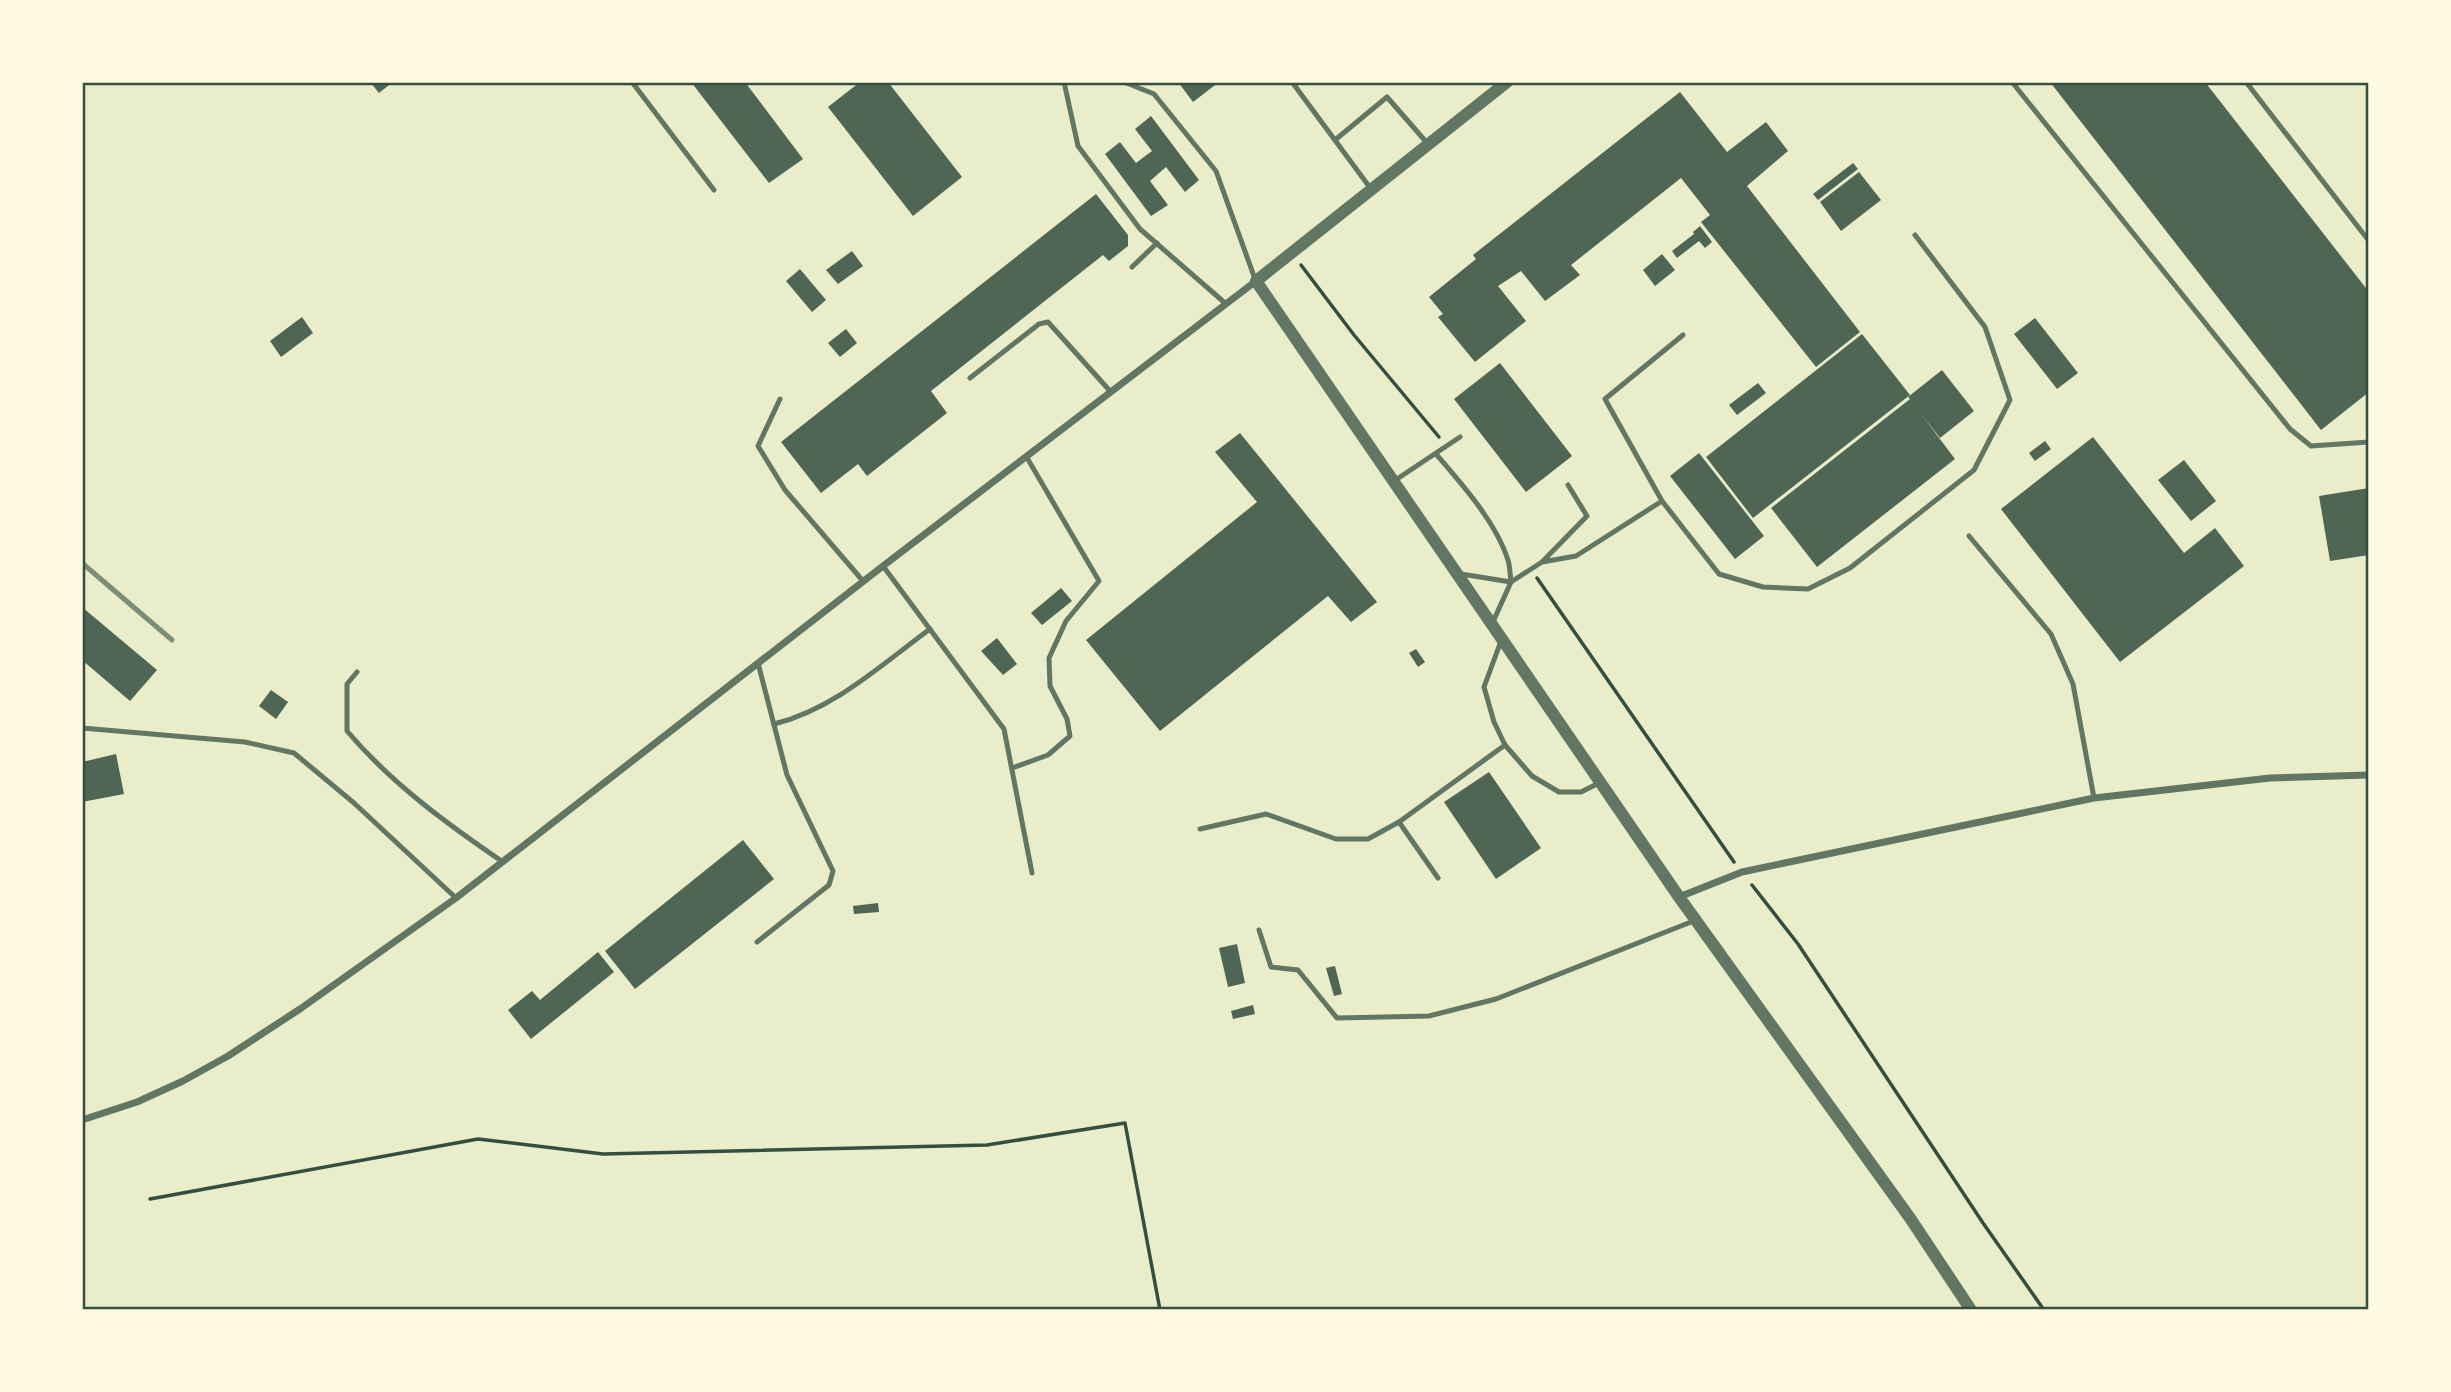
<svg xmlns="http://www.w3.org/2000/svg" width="2451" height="1392" font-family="Mulish,sans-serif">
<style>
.building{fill:#4f6655}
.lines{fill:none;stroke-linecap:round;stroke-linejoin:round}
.path{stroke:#344e41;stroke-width:3.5}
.service{stroke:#617663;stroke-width:5}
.minor{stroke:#617663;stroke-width:7}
.tertiary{stroke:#617663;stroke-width:12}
.rail{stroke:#7c8e77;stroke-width:5}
.neatline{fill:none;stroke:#344e41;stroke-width:2.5}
</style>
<rect width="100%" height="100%" fill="#e9edc9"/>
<g class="building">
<polygon points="370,82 393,82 379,93"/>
<polygon points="691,82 745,82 803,159 769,183"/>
<polygon points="860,82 888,82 962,177 913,216 828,107"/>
<polygon points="1178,82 1219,82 1193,102"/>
<polygon points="2050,82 2205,82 2369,292 2369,392 2321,430"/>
<polygon points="1680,92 1727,152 1766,122 1788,151 1747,186 1860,332 1816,367 1701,222 1710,215 1681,178 1571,265 1580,275 1545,301 1521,271 1498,286 1526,321 1475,362 1438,317 1443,314 1429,297 1476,259 1473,255"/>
<polygon points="1151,116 1199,180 1185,192 1166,167 1150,181 1168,205 1151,216 1105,154 1120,142 1136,163 1152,151 1135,129"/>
<polygon points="1853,163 1858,169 1818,200 1813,194"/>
<polygon points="1859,172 1881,200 1841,231 1820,202"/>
<polygon points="1096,194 1128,235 1128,246 1109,261 1103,255 931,391 947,413 867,476 858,464 821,493 781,442"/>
<polygon points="1700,226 1712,242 1705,248 1699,241 1677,258 1672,251 1694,234 1693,232"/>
<polygon points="852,251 863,266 838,284 826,270"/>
<polygon points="1662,254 1675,270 1655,286 1643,270"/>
<polygon points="800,269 826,300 812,312 786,281"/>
<polygon points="302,317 313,333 281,357 270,341"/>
<polygon points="2035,318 2078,373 2057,389 2014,334"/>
<polygon points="846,329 857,343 840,357 828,343"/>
<polygon points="1862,334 1910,395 1753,518 1706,457"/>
<polygon points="1500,363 1572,456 1526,492 1454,399"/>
<polygon points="1942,370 1974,411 1940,438 1921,414 1955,459 1817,567 1771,508 1910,399 1908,397"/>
<polygon points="1758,383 1766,393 1737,415 1729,405"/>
<polygon points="1240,433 1377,602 1351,622 1328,596 1160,731 1086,640 1257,502 1215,452"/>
<polygon points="2093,437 2184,553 2215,528 2244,566 2120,662 2001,509"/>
<polygon points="2045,441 2051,449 2035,461 2029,453"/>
<polygon points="1699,453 1764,536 1735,559 1670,476"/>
<polygon points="2184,460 2216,501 2191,521 2158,480"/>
<polygon points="2369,488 2369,555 2330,561 2319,496"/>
<polygon points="1061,588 1072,601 1042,625 1031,613"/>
<polygon points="82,607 157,670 130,701 82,660"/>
<polygon points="997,638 1017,664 1003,675 981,651"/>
<polygon points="1416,649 1425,662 1418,667 1409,653"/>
<polygon points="271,690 288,702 276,719 259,706"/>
<polygon points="116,754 124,794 82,802 82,762"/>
<polygon points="1489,772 1541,848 1496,879 1444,802"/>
<polygon points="743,840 774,879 635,989 605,951"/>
<polygon points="878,903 879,912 854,914 853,906"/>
<polygon points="1237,944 1245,983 1228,987 1219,948"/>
<polygon points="598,952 614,972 531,1039 508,1010 532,991 540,1000"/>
<polygon points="1335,966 1342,994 1334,996 1326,968"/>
<polygon points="1253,1005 1255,1014 1233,1019 1231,1011"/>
</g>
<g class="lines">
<g class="path">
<polyline points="1301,265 1354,335 1439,437"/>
<polyline points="1537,578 1734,862"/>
<polyline points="1752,885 1798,944 1983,1223 2044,1310"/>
<polyline points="150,1199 478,1139 603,1154 987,1145 1125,1123 1160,1310"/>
</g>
<g class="service">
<polyline points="632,82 714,190"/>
<polyline points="1064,82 1078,146 1140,229 1225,303"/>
<polyline points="1124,82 1154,94 1216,171 1255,279"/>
<polyline points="1292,82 1371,189"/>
<polyline points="2012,82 2290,429 2311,446 2369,442"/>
<polyline points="2246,82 2369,241"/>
<polyline points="1335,140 1387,97 1428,144"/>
<polyline points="1132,267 1157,243"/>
<polyline points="970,378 1039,324 1048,322 1110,391"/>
<polyline points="780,399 758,446 785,490 863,581"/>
<path d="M1436,454C1461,483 1496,522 1508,560C1510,566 1510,575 1511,582L1461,574"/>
<polyline points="1394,481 1460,437"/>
<polyline points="1662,501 1719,574 1763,587 1808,589 1850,568 1974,470 2010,400 1985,327 1915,235"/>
<polyline points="1969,536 2051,634 2073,684 2094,798"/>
<polyline points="1542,562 1576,556 1662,501 1605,399 1683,335"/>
<polyline points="883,566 1004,729 1032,873"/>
<polyline points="1492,624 1511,582 1542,562 1587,516 1568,485"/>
<polyline points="1501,641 1484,687 1494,722 1505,745 1532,776 1559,792 1581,792 1601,782"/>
<path d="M357,672L347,684V731C391,783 447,824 503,862"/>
<path d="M774,724C834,709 881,665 930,629"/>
<polyline points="82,728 245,742 294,753 354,803 456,898"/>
<polyline points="1012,768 1048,755 1070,736 1067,719 1050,686 1049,658 1066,621 1099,581 1026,456"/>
<polyline points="1200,829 1266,814 1336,839 1368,839 1399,822"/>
<polyline points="1438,878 1399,822 1505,745"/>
<polyline points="1259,930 1271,967 1298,970 1337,1018 1429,1016 1496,999 1696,920"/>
<polyline points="757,942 829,885 833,871 787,775 758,663"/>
</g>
<g class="minor">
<polyline points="1679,897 1742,872 2094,798 2270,778 2369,775"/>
<polyline points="82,1120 137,1102 183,1081 228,1056 300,1009 456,898 883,566 1256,281"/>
</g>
<polyline class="tertiary" points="1507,82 1256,281 1679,897 1910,1218 1971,1310"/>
<polyline class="rail" points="82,563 172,640"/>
</g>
<rect width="2451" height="1392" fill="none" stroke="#fefae0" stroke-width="168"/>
<rect x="84" y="84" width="2283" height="1224" class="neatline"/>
</svg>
